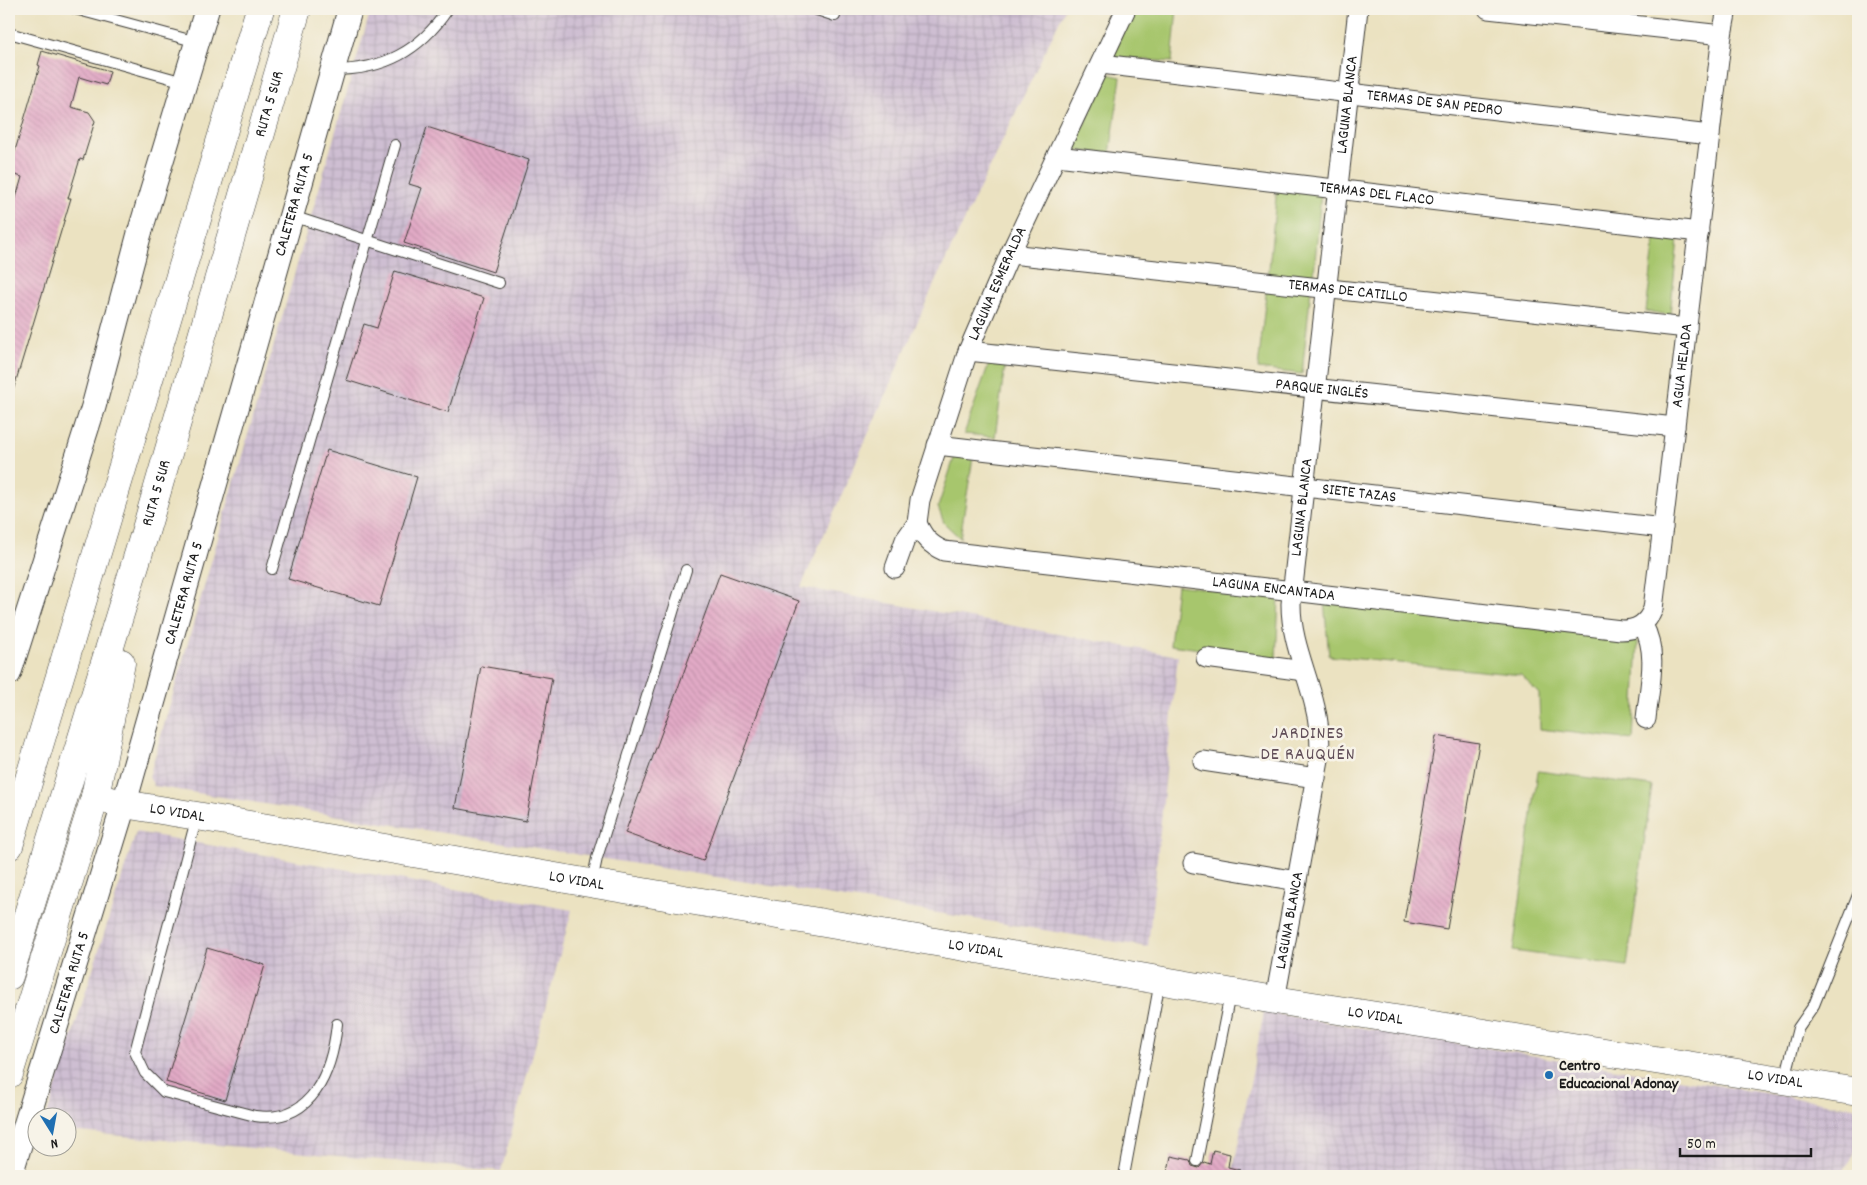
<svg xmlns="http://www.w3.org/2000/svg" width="1867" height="1185" font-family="Dekko,sans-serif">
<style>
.industrial{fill:url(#industrial-grid)}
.grass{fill:#a7c66d;stroke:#627144}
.building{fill:url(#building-back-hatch)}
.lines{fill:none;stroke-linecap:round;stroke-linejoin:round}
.service-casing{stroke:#3b3a35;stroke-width:12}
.minor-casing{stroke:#3b3a35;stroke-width:21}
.tertiary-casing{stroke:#3b3a35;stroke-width:26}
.secondary-casing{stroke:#3b3a35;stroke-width:29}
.motorway-casing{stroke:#3b3a35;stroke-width:29}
.service{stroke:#fff;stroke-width:10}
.minor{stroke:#fff;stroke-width:19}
.tertiary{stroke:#fff;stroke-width:24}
.secondary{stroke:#fff;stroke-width:28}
.motorway{stroke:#fff;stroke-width:28}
.poi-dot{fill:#1f6fb2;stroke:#f7f3e8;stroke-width:2}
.labels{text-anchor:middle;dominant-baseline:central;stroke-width:5;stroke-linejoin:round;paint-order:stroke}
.street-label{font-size:16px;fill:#1c1c1c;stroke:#f7f3e8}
.poi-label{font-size:16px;font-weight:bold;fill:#1c1c1c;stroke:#f7f3e8;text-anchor:start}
.neighbourhood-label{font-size:18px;letter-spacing:1px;fill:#614e58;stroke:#f7f3e8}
</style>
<defs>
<pattern id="industrial-grid" width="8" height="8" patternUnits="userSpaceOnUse" patternTransform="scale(1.25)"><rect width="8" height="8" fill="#cebed2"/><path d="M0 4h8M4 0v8" fill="none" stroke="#b0a3b4"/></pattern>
<pattern id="building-back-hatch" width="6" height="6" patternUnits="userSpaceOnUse" patternTransform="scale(1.25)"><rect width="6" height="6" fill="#e2aac6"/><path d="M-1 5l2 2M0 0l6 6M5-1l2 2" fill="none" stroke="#c192aa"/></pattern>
</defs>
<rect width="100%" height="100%" fill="#f7f3e8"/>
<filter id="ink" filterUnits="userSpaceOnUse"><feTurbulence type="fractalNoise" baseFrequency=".02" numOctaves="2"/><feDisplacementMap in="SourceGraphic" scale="10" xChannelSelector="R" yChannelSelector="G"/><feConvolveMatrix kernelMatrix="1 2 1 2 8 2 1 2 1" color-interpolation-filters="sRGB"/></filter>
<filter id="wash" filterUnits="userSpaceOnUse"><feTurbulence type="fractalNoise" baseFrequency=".0096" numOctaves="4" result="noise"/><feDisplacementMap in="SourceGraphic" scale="20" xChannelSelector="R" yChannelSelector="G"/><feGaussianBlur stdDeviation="1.12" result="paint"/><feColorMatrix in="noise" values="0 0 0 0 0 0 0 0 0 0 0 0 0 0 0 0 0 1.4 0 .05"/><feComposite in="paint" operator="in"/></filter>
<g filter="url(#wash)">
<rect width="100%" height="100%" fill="#ebe2c1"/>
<g class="industrial">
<polygon points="371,9 1065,9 935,282 801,587 1178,656 1148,947 154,786 149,777"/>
<polygon points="136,832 572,910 501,1171 68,1131 68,1118 46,1118"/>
<polygon points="1264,1012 1858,1108 1858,1148 1841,1176 1232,1176"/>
</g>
<g class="grass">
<polygon points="1133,9 1177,9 1172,62 1111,57"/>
<polygon points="1107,74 1121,77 1110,154 1073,150"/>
<polygon points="1277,187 1321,192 1313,285 1268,279"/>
<polygon points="1655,239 1678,240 1670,315 1646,311"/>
<polygon points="1267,284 1311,289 1302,374 1258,369"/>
<polygon points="994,349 1007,351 995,437 964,434"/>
<polygon points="959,443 975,445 960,538 944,523 938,507"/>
<polygon points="1177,585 1279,598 1276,659 1170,645"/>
<polygon points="1324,601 1638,641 1633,740 1540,729 1539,694 1521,675 1329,656"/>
<polygon points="1538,771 1652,786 1627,966 1513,951"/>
</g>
<g id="blocks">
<g class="building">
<polygon points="42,51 110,71 106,85 79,77 71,107 89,112 95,121 83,160 80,159 68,198 71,198 12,394 9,394 9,222 22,177 9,173 9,171 40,66 38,65"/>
<polygon points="427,127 529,160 493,272 404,243 422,188 409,184"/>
<polygon points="395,271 484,298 448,412 346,380 364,324 377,328"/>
<polygon points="327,450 417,477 379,606 288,579"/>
<polygon points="720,573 799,601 703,861 625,833"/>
<polygon points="481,666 552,678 526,821 455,808"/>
<polygon points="1436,736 1479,743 1447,929 1404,922"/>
<polygon points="207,948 265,965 225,1100 166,1082"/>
<polygon points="1213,1150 1230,1154 1228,1167 1240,1170 1239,1176 1167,1176 1171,1156 1190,1160 1192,1166 1199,1168 1204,1162 1210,1164"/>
</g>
</g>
</g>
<g filter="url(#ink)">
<use href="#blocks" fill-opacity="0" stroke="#3b3a35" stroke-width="1"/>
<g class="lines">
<g class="service-casing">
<g id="service">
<polyline points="75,9 197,42"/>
<polyline points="814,9 835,16"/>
<polyline points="9,33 184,82"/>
<path d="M333,70C384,70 420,51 448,9"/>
<polyline points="292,216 499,283"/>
<polyline points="272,569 395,145"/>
<path d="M197,816L135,1052L145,1073L164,1092L255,1116C313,1124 332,1071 337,1024"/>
<polyline points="592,882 597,858 686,570"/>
<polyline points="1785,1079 1798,1028 1814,1005 1858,895"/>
<polyline points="1197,1161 1230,994"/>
<polyline points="1124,1176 1160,981"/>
</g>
</g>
<g class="minor-casing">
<g id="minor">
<polyline points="1488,9 1722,35"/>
<path id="s1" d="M1101,64L1710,135"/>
<path id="s2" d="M1057,156L1699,232"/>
<path id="s3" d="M1010,254L1687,328"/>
<path id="s4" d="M968,351L1675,427"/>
<path id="s5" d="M937,445L1663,528"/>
<path id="s6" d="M917,523C923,537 930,545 944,551L1293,591L1621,630C1637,630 1647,624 1653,609L1722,35L1727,9"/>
<path id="s7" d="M895,568L905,540L917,523L920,500L968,351L1010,254L1126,9"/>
<path d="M1643,625C1659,653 1649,688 1646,719"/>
<polyline points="1206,658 1304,671"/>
<polyline points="1203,761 1316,778"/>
<polyline points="1193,863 1297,881"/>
<path id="s8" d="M1275,1000L1320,754C1320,738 1319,722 1315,707C1307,672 1291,641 1291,604L1358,9"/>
</g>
</g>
<g class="tertiary-casing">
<g id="tertiary">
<polyline points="9,673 94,405 139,235 207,9"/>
<path id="s9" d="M10,1176L124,804L350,9"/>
</g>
</g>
<g class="secondary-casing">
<g id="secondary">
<path id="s10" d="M9,1074L95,797L124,804L197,816L1275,1000L1858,1092"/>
</g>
</g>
<g class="motorway-casing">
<g id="motorway">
<polyline points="95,797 121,663"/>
<polyline points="9,846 260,9"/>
<path id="s11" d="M9,976L146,529L297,9"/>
</g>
</g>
<use href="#service" class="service"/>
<use href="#minor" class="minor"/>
<use href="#tertiary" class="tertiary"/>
<use href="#secondary" class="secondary"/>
<use href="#motorway" class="motorway"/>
</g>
</g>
<circle class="poi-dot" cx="1549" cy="1075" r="5"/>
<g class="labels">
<g class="street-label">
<text stroke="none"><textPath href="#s1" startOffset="336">TERMAS DE SAN PEDRO</textPath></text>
<text stroke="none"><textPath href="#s11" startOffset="910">RUTA 5 SUR</textPath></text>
<text stroke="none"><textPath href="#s8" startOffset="906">LAGUNA BLANCA</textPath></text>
<text stroke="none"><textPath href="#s2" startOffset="322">TERMAS DEL FLACO</textPath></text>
<text stroke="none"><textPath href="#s9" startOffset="1012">CALETERA RUTA 5</textPath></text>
<text stroke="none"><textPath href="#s7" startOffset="304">LAGUNA ESMERALDA</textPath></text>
<text stroke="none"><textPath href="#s3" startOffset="340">TERMAS DE CATILLO</textPath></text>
<text stroke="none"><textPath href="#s6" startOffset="1008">AGUA HELADA</textPath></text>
<text stroke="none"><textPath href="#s4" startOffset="356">PARQUE INGLÉS</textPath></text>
<text stroke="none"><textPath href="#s11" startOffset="505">RUTA 5 SUR</textPath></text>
<text stroke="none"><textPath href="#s5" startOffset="425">SIETE TAZAS</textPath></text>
<text stroke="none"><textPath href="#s8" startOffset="501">LAGUNA BLANCA</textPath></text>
<text stroke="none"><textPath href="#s6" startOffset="372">LAGUNA ENCANTADA</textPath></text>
<text stroke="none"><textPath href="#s9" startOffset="608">CALETERA RUTA 5</textPath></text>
<text stroke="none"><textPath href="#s10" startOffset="374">LO VIDAL</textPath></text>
<text stroke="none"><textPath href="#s10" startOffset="779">LO VIDAL</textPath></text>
<text stroke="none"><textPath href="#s8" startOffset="81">LAGUNA BLANCA</textPath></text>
<text stroke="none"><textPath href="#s10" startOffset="1184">LO VIDAL</textPath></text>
<text stroke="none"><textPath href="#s9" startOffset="202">CALETERA RUTA 5</textPath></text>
<text stroke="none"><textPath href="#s10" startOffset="1589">LO VIDAL</textPath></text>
<text stroke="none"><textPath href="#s10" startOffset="1994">LO VIDAL</textPath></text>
</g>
<g class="poi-label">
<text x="1559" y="1066">Centro<tspan x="1559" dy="18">Educacional Adonay</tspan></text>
</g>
<g class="neighbourhood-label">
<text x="1308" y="734">JARDINES<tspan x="1308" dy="21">DE RAUQUÉN</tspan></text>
</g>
</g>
<rect width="1867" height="1185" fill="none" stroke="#f7f3e8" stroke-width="30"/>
<g transform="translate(52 1132) rotate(169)"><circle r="24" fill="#f7f3e8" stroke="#9f9d96"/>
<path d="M0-4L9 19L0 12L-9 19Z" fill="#1f6fb2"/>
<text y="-8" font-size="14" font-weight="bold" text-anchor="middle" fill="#1c1c1c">N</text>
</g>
<path d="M1680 1148v8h131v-8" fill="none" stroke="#1c1c1c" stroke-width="2.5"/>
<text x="1687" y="1148" font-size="15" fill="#1c1c1c" stroke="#f7f3e8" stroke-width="4" paint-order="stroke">50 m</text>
</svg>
